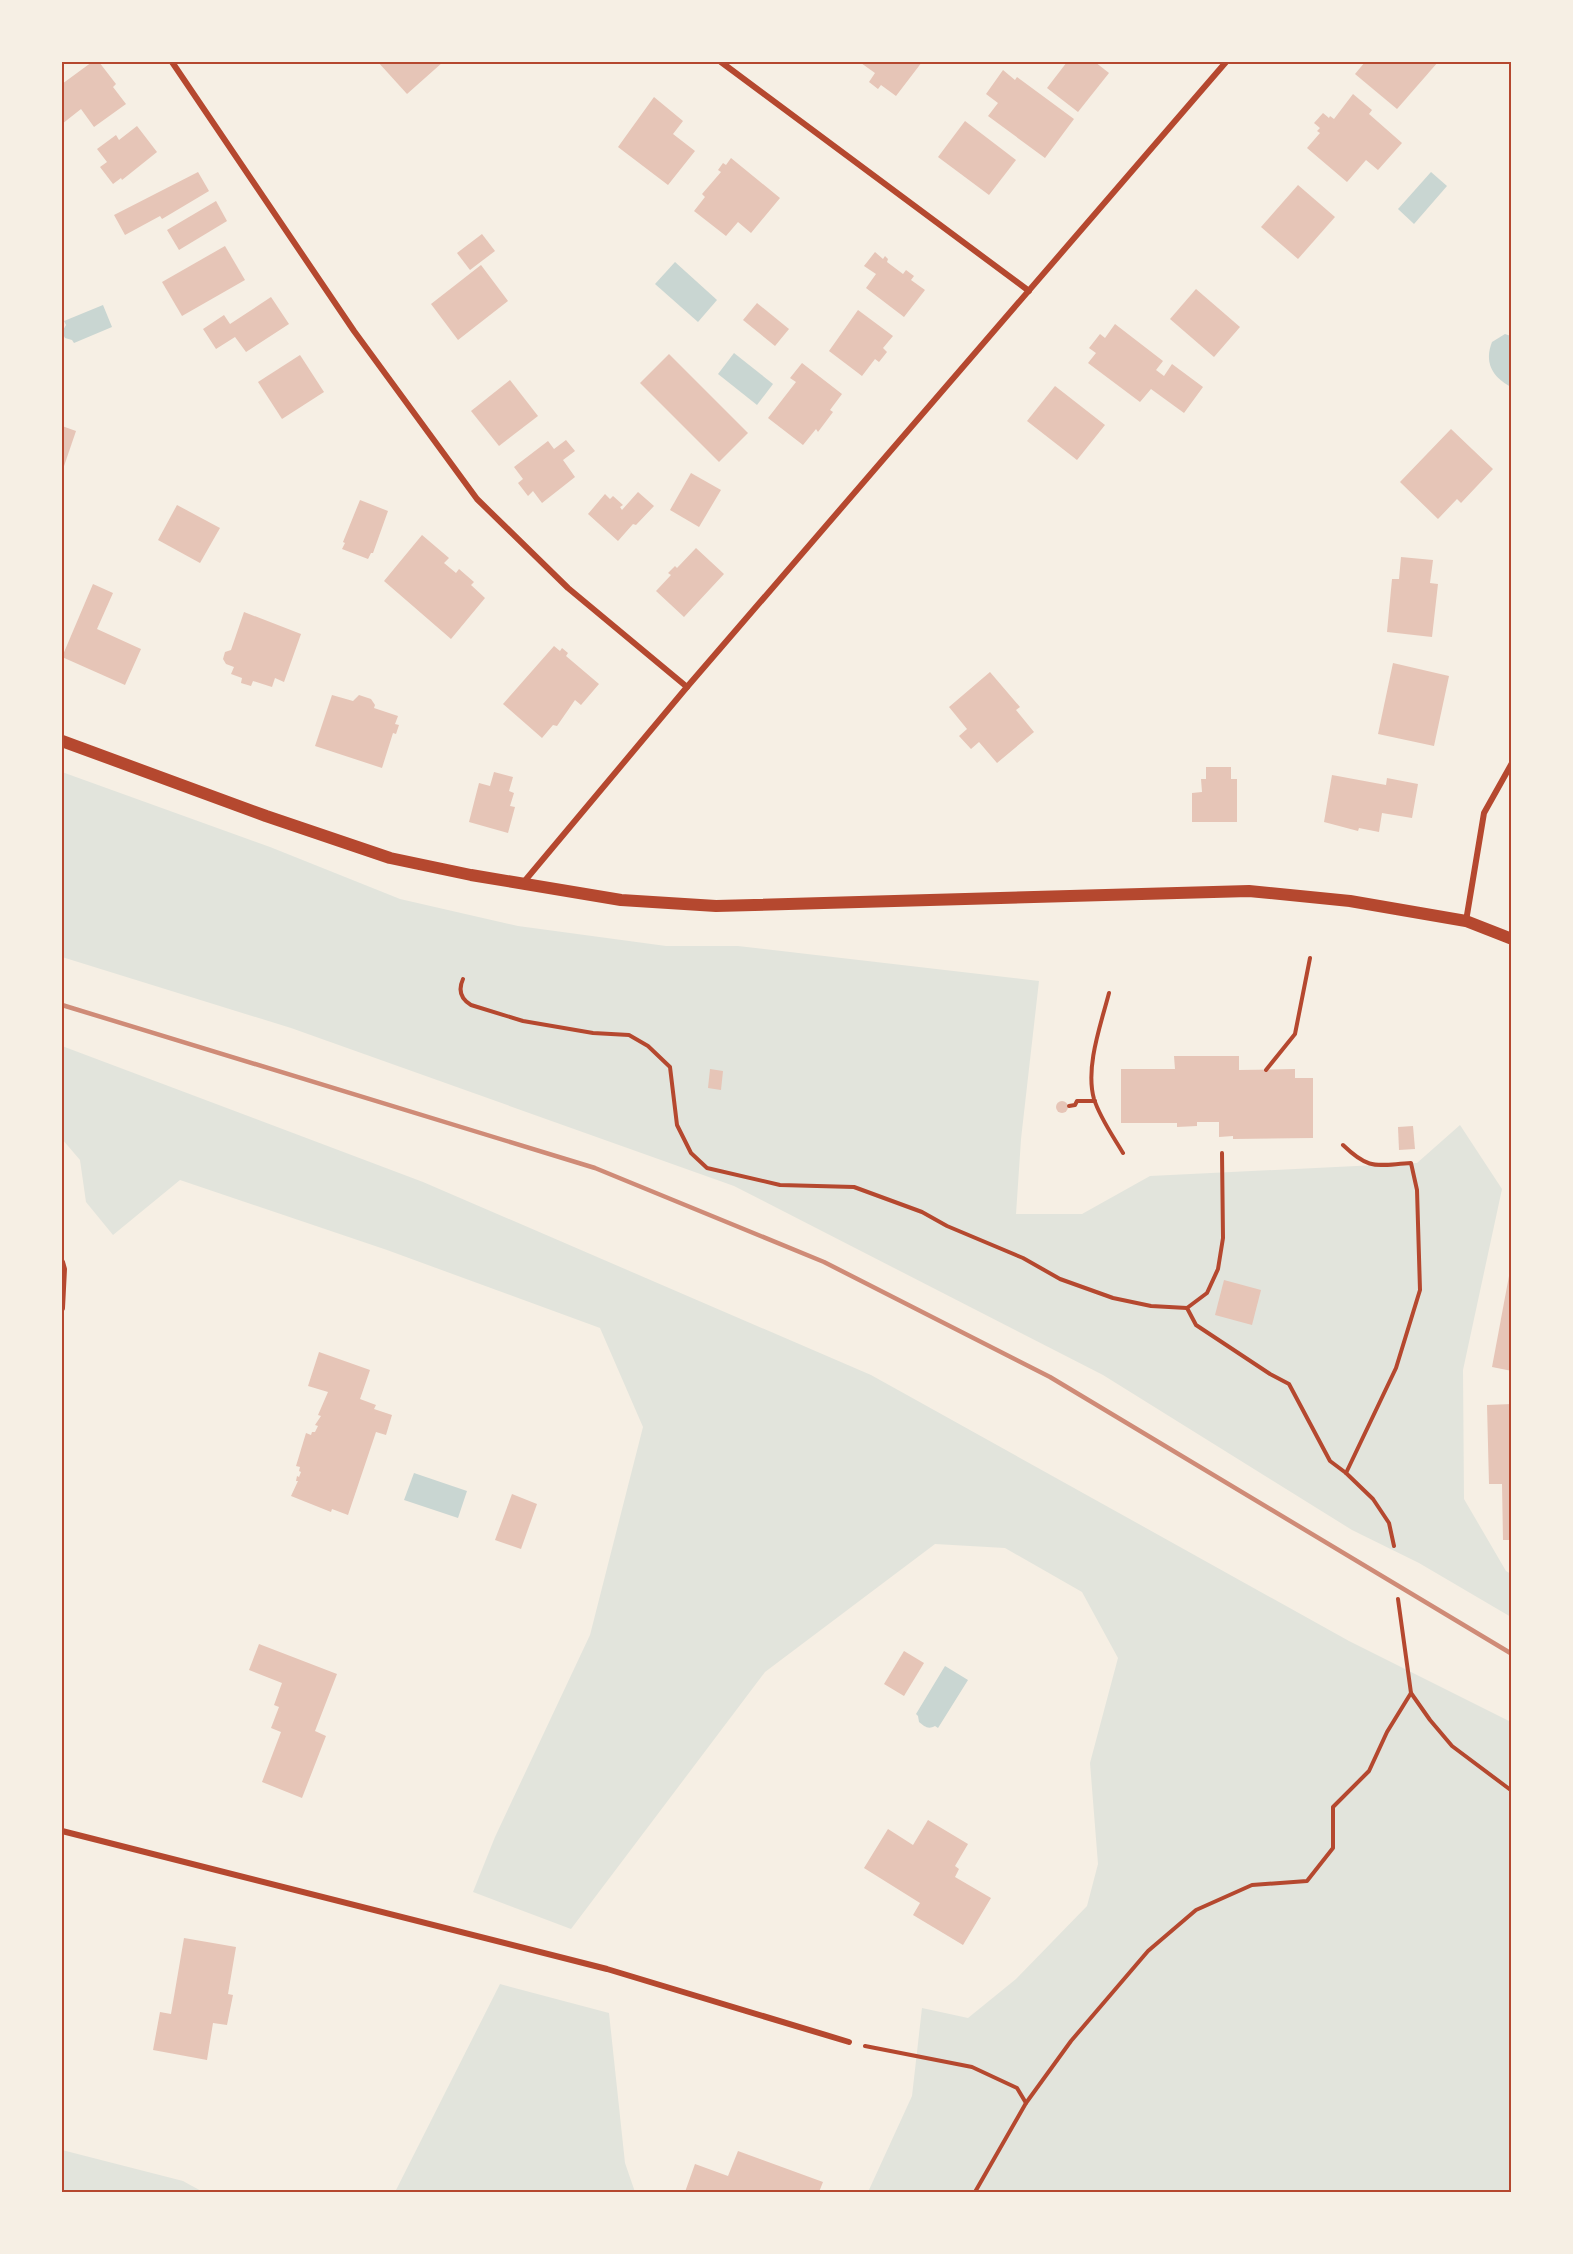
<svg xmlns="http://www.w3.org/2000/svg" width="1573" height="2254" font-family="'Source Sans 3',sans-serif">
<style>
.green{fill:#e2e4dc}
.water{fill:#c9d6d2}
.building{fill:#e6c5b7}
.lines{fill:none;stroke-linecap:round;stroke-linejoin:round}
.path{stroke:#b5482f;stroke-width:4}
.minor{stroke:#b5482f;stroke-width:6}
.secondary{stroke:#b5482f;stroke-width:12}
.rail{stroke:#cf8b77;stroke-width:4.5}
.neatline{fill:none;stroke:#b5482f;stroke-width:2}
</style>
<rect width="100%" height="100%" fill="#f6efe4"/>
<g class="green">
<polygon points="62,772 270,847 400,899 518,926 666,946 738,946 1039,981 1021,1139 1016,1214 1082,1214 1150,1176 1417,1163 1460,1125 1502,1189 1463,1370 1464,1499 1506,1571 1511,1574 1511,1617 1419,1563 1352,1530 1103,1375 734,1186 291,1028 62,957"/>
<polygon points="62,1046 423,1182 871,1375 1349,1641 1511,1722 1511,2192 868,2192 912,2096 922,2008 968,2018 1016,1979 1087,1906 1098,1864 1090,1763 1118,1658 1082,1592 1005,1548 935,1544 765,1672 571,1929 473,1892 495,1837 590,1635 643,1427 600,1328 387,1250 180,1180 113,1235 86,1202 80,1160 62,1139"/>
<polygon points="500,1984 609,2013 625,2163 635,2192 395,2192"/>
<polygon points="62,2150 183,2181 203,2192 62,2192"/>
</g>
<g class="water">
<polygon points="1431,172 1447,186 1414,224 1398,209"/>
<polygon points="675,262 717,300 698,322 655,284"/>
<polygon points="103,305 112,327 74,343 72,340 65,338 62,332 66,325 64,321"/>
<path d="M1505,334L1511,336V387C1492,377 1484,362 1492,342Z"/>
<polygon points="734,353 773,384 757,405 718,374"/>
<polygon points="414,1473 467,1491 458,1518 404,1500"/>
<path d="M945,1666L968,1680L938,1728L935,1726C928,1730 924,1726 919,1722L918,1716L916,1714Z"/>
</g>
<g class="building">
<polygon points="92,62 99,62 116,84 113,87 126,104 94,127 81,109 62,124 62,84"/>
<polygon points="378,62 443,62 407,94"/>
<polygon points="564,62 581,62 582,63 564,64"/>
<polygon points="862,62 922,62 896,96 881,85 878,89 869,82 875,73 861,63"/>
<polygon points="1067,62 1095,62 1109,73 1078,112 1047,88"/>
<polygon points="1365,62 1438,62 1397,109 1355,74"/>
<polygon points="1003,70 1015,80 1017,77 1074,119 1045,158 988,116 998,103 986,94"/>
<polygon points="1353,94 1372,110 1369,114 1402,143 1378,170 1366,160 1347,182 1307,148 1320,133 1317,131 1320,128 1314,123 1323,113 1329,118 1330,116 1334,119"/>
<polygon points="654,97 683,121 673,134 695,151 668,185 618,147"/>
<polygon points="965,121 1016,160 989,195 938,157"/>
<polygon points="137,126 157,152 122,180 121,178 113,184 100,167 107,162 97,149 116,135 119,140"/>
<polygon points="731,158 780,198 751,233 738,222 726,236 694,211 705,197 702,194 721,172 718,170 723,163 726,165"/>
<polygon points="198,172 209,191 162,219 160,216 125,235 114,215"/>
<polygon points="1298,185 1335,217 1298,259 1261,227"/>
<polygon points="216,201 227,221 179,250 167,230"/>
<polygon points="482,234 495,251 470,270 457,253"/>
<polygon points="225,246 245,280 182,316 162,282"/>
<polygon points="875,252 883,259 885,256 888,259 887,262 903,274 906,270 914,276 911,280 925,290 904,317 866,288 876,274 864,266"/>
<polygon points="481,265 508,301 458,340 431,304"/>
<polygon points="1196,289 1240,327 1214,357 1170,319"/>
<polygon points="271,297 289,324 246,352 235,337 216,349 203,329 224,315 230,324"/>
<polygon points="757,303 789,329 775,346 743,320"/>
<polygon points="858,310 893,336 883,348 887,352 879,362 875,359 862,376 829,351"/>
<polygon points="1115,324 1163,361 1156,370 1164,376 1172,364 1203,387 1184,413 1151,389 1140,402 1088,363 1096,353 1089,348 1100,334 1105,338"/>
<polygon points="669,354 748,433 719,462 640,383"/>
<polygon points="300,355 324,392 282,419 258,382"/>
<polygon points="802,363 842,394 830,410 833,412 818,432 816,429 803,445 768,418 796,382 790,378"/>
<polygon points="510,380 538,416 499,446 471,411"/>
<polygon points="1055,386 1105,425 1077,460 1027,421"/>
<polygon points="62,426 76,431 62,472"/>
<polygon points="1451,429 1493,469 1461,503 1457,499 1438,519 1400,482"/>
<polygon points="566,440 575,451 563,460 575,477 542,503 533,491 528,496 518,483 523,479 514,467 548,441 554,449"/>
<polygon points="691,473 721,490 699,527 670,510"/>
<polygon points="638,492 654,506 636,525 633,524 618,541 588,514 605,494 610,499 613,496 623,505 620,507 622,510"/>
<polygon points="360,500 388,511 373,553 371,553 368,559 342,549 345,543 343,542"/>
<polygon points="177,505 220,528 200,563 158,540"/>
<polygon points="422,535 449,558 444,563 456,573 459,569 474,582 471,585 485,598 451,639 384,581"/>
<polygon points="696,548 724,574 684,617 656,591 671,575 668,573 675,566 677,568"/>
<polygon points="1401,557 1433,560 1430,583 1438,584 1432,637 1387,632 1392,579 1399,579"/>
<polygon points="93,584 113,593 97,629 141,649 125,685 62,657"/>
<polygon points="244,612 301,634 284,682 275,678 272,687 253,681 251,686 241,683 242,678 231,674 234,667 226,664 223,659 225,652 231,650"/>
<polygon points="554,646 560,651 562,648 568,653 566,656 599,684 581,705 575,700 557,726 553,725 542,738 503,704"/>
<polygon points="1393,663 1449,676 1434,746 1378,734"/>
<polygon points="990,672 1020,707 1016,710 1034,732 997,763 979,742 971,749 959,736 967,729 949,707"/>
<polygon points="332,695 353,701 359,695 371,699 375,705 374,708 398,716 395,724 399,725 396,734 393,733 382,768 315,746"/>
<polygon points="1206,767 1231,767 1231,779 1237,779 1237,822 1192,822 1192,793 1202,792 1201,779 1206,779"/>
<polygon points="494,772 513,777 509,791 514,793 510,806 515,807 508,833 469,822 479,783 490,786"/>
<polygon points="1332,775 1386,785 1387,778 1418,784 1412,818 1382,813 1379,832 1359,828 1358,831 1324,822"/>
<polygon points="1174,1056 1239,1056 1239,1070 1295,1069 1295,1078 1313,1078 1313,1138 1233,1139 1233,1136 1219,1137 1219,1122 1197,1122 1197,1126 1177,1127 1177,1123 1121,1123 1121,1069 1175,1069"/>
<polygon points="710,1069 723,1071 721,1090 708,1088"/>
<circle cx="1062" cy="1107" r="6"/>
<polygon points="1413,1126 1415,1149 1399,1150 1398,1127"/>
<polygon points="1509,1276 1512,1276 1512,1371 1492,1367"/>
<polygon points="1224,1280 1261,1290 1252,1325 1215,1315"/>
<polygon points="319,1352 370,1370 360,1399 376,1405 374,1409 392,1415 386,1435 376,1432 348,1515 332,1509 331,1512 291,1496 298,1481 296,1481 297,1476 299,1477 301,1472 299,1471 300,1467 296,1466 306,1433 311,1435 312,1432 315,1432 318,1426 315,1425 321,1416 318,1415 328,1392 308,1386"/>
<polygon points="1512,1404 1512,1540 1503,1540 1502,1484 1489,1484 1487,1405"/>
<polygon points="512,1494 537,1504 521,1549 495,1540"/>
<polygon points="259,1644 337,1674 315,1731 326,1736 302,1798 262,1782 281,1732 271,1728 279,1707 274,1705 282,1683 249,1670"/>
<polygon points="904,1651 924,1663 904,1696 884,1684"/>
<polygon points="928,1820 968,1844 955,1866 959,1869 955,1877 991,1898 963,1945 913,1915 920,1903 864,1868 888,1829 913,1845"/>
<polygon points="184,1938 236,1947 228,1994 233,1995 227,2025 213,2023 207,2060 153,2050 160,2012 171,2014"/>
<polygon points="738,2151 823,2182 819,2192 685,2192 695,2164 728,2176"/>
</g>
<g class="lines">
<g class="path">
<path d="M463,979C458,990 461,999 471,1005L523,1021L593,1033L629,1035L648,1046L670,1067L677,1125L691,1153L707,1168L780,1185L854,1187L922,1212L947,1226L1023,1258L1060,1279L1113,1298L1151,1306L1187,1308L1207,1293L1218,1269L1223,1238L1222,1153"/>
<path d="M1109,993C1101,1024 1085,1067 1094,1099C1100,1118 1113,1136 1123,1153"/>
<polyline points="1266,1070 1295,1034 1310,958"/>
<polyline points="1069,1106 1075,1105 1077,1101 1095,1101"/>
<path d="M1343,1145C1370,1171 1376,1165 1411,1163L1417,1190L1420,1290L1396,1368L1346,1473"/>
<polyline points="1187,1308 1196,1325 1270,1374 1289,1384 1330,1461 1346,1473 1373,1499 1389,1523 1394,1546"/>
<polyline points="1398,1599 1411,1693 1430,1720 1452,1746 1512,1791"/>
<polyline points="865,2046 972,2067 1017,2088 1026,2103"/>
<polyline points="975,2192 1026,2103 1071,2041 1148,1951 1196,1910 1252,1885 1307,1881 1333,1848 1333,1807 1369,1771 1387,1732 1411,1693"/>
</g>
<g class="minor">
<polyline points="172,62 354,331 477,499 568,588 687,687"/>
<polyline points="721,62 1029,291"/>
<polyline points="523,883 687,687 1226,62"/>
<polyline points="1466,921 1484,813 1512,763"/>
<polyline points="62,1262 64,1269 62,1308"/>
<polyline points="62,1831 607,1969 849,2042"/>
</g>
<polyline class="secondary" points="62,741 266,816 390,858 471,875 621,900 716,906 1249,891 1350,901 1466,921 1512,939"/>
<polyline class="rail" points="62,1005 595,1168 824,1262 1050,1377 1512,1654"/>
</g>
<rect width="1573" height="2254" fill="none" stroke="#f6efe4" stroke-width="126"/>
<rect x="63" y="63" width="1447" height="2128" class="neatline"/>
</svg>
